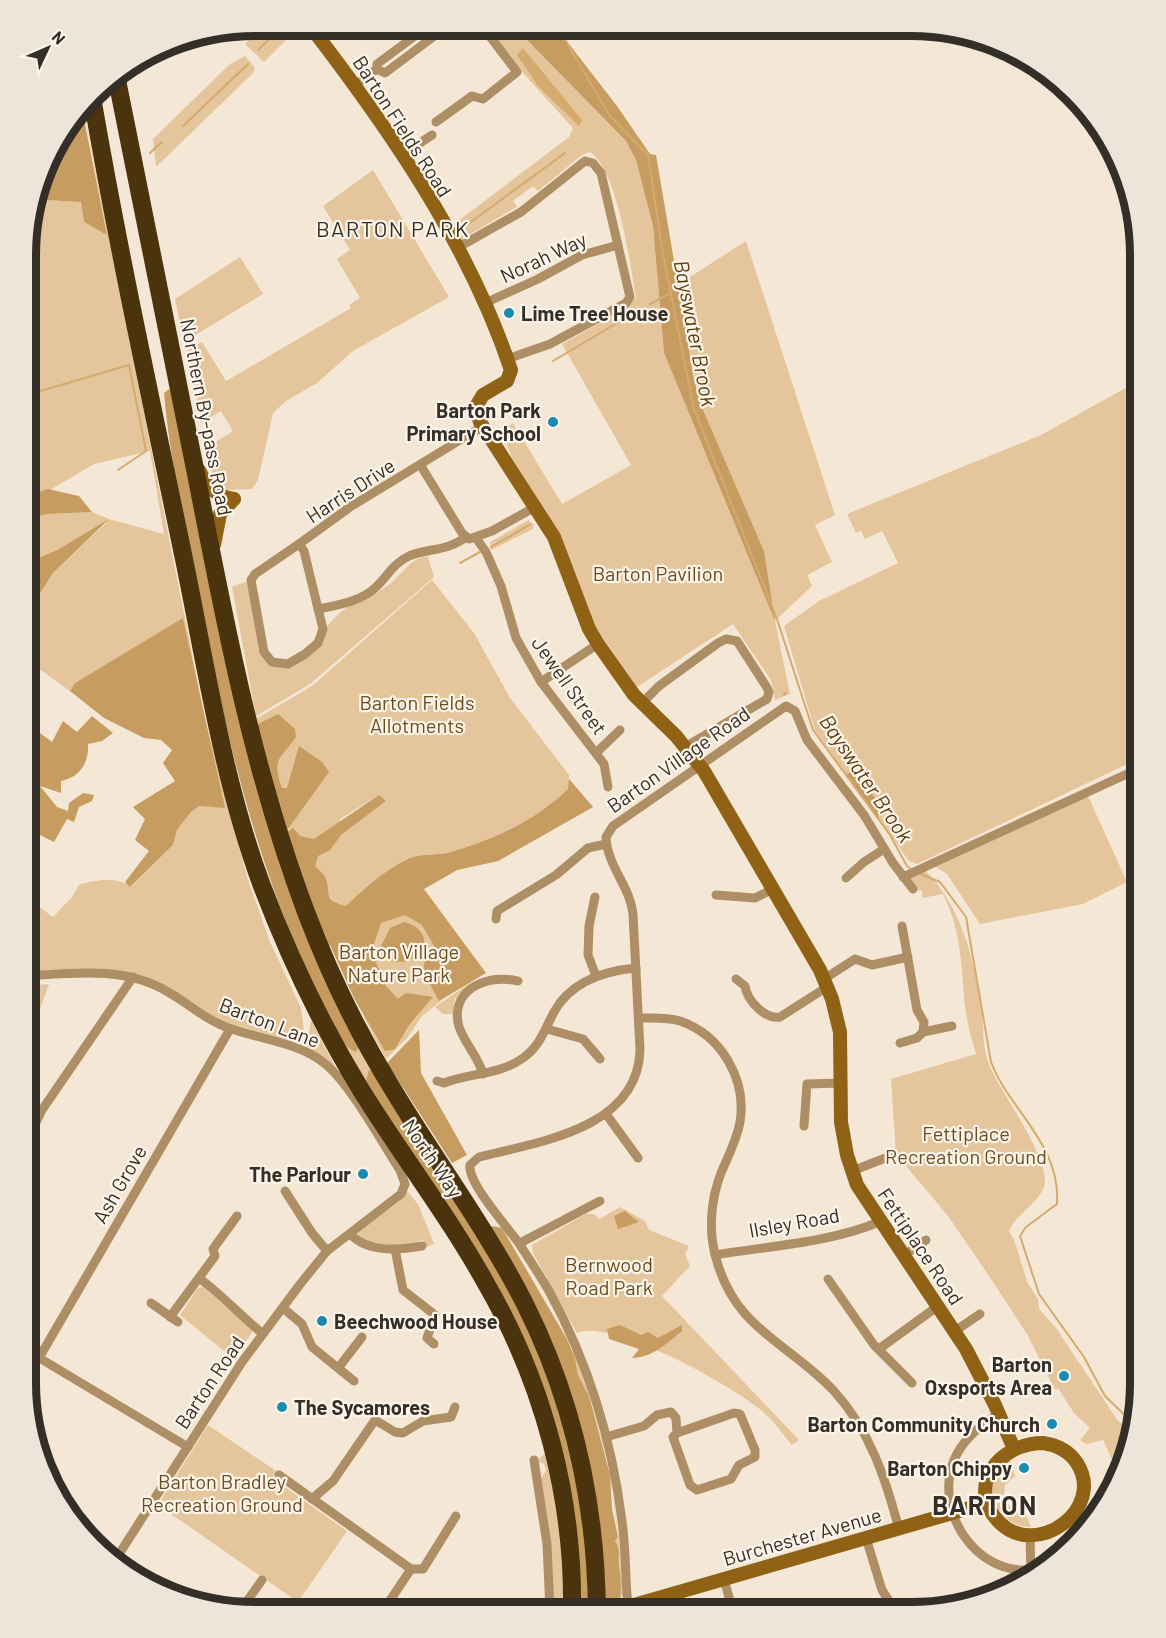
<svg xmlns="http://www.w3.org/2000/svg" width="1166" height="1638" font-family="Barlow,sans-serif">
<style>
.green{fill:#e5c59b;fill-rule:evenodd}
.forest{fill:#c79c60}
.water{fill:#d5aa6e}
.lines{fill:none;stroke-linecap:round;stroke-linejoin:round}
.stream{stroke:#d5aa6e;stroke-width:2}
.street{stroke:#ae8f65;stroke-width:9}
.secondary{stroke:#8f6216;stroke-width:14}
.highway{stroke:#4b330e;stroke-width:18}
.poi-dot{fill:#168caf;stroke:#fef5ea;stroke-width:2}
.labels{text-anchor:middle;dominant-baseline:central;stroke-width:4.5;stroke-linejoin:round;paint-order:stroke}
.street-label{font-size:20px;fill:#332e27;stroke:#fef5ea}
.poi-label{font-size:20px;font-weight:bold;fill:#332e27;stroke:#fef5ea;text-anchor:end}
.park-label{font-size:20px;fill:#6a4c1f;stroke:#fef5ea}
.water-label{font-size:21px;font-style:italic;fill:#593c0b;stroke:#fef5ea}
.quarter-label{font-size:22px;letter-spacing:1.5px;fill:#332e27;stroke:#fef5ea}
.district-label{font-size:26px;font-weight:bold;letter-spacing:1.5px;fill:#332e27;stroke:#fef5ea}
.rim{fill:none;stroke:#332e27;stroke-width:8}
</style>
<rect width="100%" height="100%" fill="#f5e7d5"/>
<g class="green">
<polygon points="263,26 299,27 264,62 245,44"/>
<path d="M488,26H518L529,42L626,141L636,160L653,226L664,353L774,618L764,551L701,405L676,286L746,241L835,515L815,525L832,562L807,575L812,586L775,621L790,694L775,700L771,680L733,624L637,687L595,626L561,537L512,458L502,430L513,423L562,504L631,465L562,344L621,311L636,298C630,264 618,171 590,152L582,155L538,191L533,186L513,201L517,207L462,239L453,225L569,137L573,128L504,52Z"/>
<polygon points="245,56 255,68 253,73 156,167 153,139 230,64"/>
<path d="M83,107L206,724L247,877L270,942L301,1008L304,1031L300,1043L221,1021L154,981L26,973V897L53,917L72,897L79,885C93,880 118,876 131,887L173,845L177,830L191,812L199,806L224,807L183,619L75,683L70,691L31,663L27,666V614L53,573L107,522L59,549L27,563V519L47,514L92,512L109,519L164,534L150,451L94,464L50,490L27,496L28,225L35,203L45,200L82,202L84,222L107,234Z"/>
<polygon points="373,170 449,297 353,351 317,383 286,401 273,413 258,480 252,489 227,490 214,481 206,448 233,431 221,411 201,423 188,350 202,342 226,381 351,308 349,305 360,298 337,259 350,250 323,206"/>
<polygon points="240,257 263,294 184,342 175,299"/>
<polygon points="1140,380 1140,758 917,864 909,861 815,731 784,626 819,601 898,563 882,531 865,539 861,531 856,533 847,514 1041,435"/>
<polygon points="529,520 534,526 533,529 491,550 490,542"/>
<path d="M422,557H428L434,577L310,684L256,716L232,587L251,580L264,652L272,662C312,668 318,627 346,608C359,600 374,595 387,586C400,577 406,563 422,557Z"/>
<path d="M432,580L474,633L510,698L569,775V779L593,807L498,861L457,870L424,889L453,991L422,1016L407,1038L386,1059C325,947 290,841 256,719L312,686ZM379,795L386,801L341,834L340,819Z"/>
<polygon points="1088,796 1127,882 1083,904 980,924 947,874 936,867"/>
<path d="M924,869C961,906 973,955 981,1006C984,1024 982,1048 989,1065C1003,1096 1043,1148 1045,1180C1046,1199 1016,1213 1009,1231L1015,1242L1027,1282L1038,1299L1039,1309L1056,1328L1118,1421L1133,1431L1128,1457L1119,1475L1103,1440L1086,1444L1080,1440L1090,1428L1074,1413L1058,1388L1055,1390L1027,1334L991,1279L948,1216L896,1154L891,1079L976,1054C972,1041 968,1027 966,1013C960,967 964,937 943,894L922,898V891L917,890L909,878Z"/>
<polygon points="471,982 458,999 455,998 453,1014 443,1014 435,1007"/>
<polygon points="49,984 37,1017 26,1029 26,986"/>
<polygon points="311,1020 339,1074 306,1049"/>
<polygon points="333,1028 359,1046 379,1074 365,1085"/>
<path d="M407,1191L418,1204L434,1244L425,1247L423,1240C405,1245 373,1248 358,1236L359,1231L399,1202Z"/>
<path d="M620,1207L645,1221L649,1230L689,1246L685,1254L690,1266L662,1296L799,1440L792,1445C781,1432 771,1417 757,1407C728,1384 611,1318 577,1333L533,1253L532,1245L586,1214H594L600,1219Z"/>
<polygon points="203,1287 253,1331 234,1359 180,1315 198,1288"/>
<path d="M571,1351L576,1356C606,1441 619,1508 623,1598C616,1585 624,1558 615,1541L618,1537L610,1475L589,1396L578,1375L575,1358Z"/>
<polygon points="208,1425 276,1471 272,1478 347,1531 298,1602 158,1505"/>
<polygon points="548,1450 560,1508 567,1612 554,1611 549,1526 541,1479 546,1470 544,1464 537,1461"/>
<path d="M1010,1459L1015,1476L1005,1485L1004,1495L992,1497C991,1479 998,1471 1010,1459Z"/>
<path d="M1006,1501L1012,1508L1025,1512L1031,1527C1013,1527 1004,1518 995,1504Z"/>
</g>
<g class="forest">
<polygon points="518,26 555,26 617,106 650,154 656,155 694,379 701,405 764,551 775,621 664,353 653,226 636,160 626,141 529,42"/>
<polygon points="82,109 107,235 84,222 81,202 45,200 35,203 56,140"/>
<polygon points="1134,227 1140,254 1140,360 1134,335 1127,272"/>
<path d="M169,389L173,393L227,651L359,1046L356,1052C333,1043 323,1007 313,985C253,856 226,733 198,594C185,527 170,461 164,393Z"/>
<polygon points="48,489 79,496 92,512 47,514 27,519 27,496"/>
<polygon points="109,519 53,573 27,614 27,563 59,549"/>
<polygon points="183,618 225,808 199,806 191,812 177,830 173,845 130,887 125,882 149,851 135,840 145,819 133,807 175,781 163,763 172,750 161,740 144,738 104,718 70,691 75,683"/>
<path d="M278,714L295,729L296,737C280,760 271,758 282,788H287L299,746L322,762L329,772L285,833L293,828L300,836L314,839L379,795L386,801L341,835L330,850L318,856L315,866C318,869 324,874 325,877C333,896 320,899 346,906C365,888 383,871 408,859C420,853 435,856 448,853C493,840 534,822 568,789L569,779L593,807L498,861L457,870L424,889L486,973L439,1001L423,972L425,959L440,956L422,925L405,915L381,923L371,952L379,969V978L398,999L406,993L433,997L409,1025L395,1049L385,1051L354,998L330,945L325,949L284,835L254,726Z"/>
<path d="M92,716L113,733L102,741L88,744C89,763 80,777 61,781V793L40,786L57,807L68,811L69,803L83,793L94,795L92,801L79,807L74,822L67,819L54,842L26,828L27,758L38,748L40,733L52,742L63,721L77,732Z"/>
<polygon points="860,769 878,805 879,819 846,774"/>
<path d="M404,922C416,925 426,933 424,946C415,962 402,965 386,959L381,946L390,928Z"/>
<polygon points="419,1030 421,1073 467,1155 452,1163 387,1063"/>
<polygon points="369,1070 379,1074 483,1239 537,1340 578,1468 593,1612 578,1612 547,1403 365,1085"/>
<polygon points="625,1211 639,1222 618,1229 614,1216"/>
<path d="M493,1226L502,1228L567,1339L575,1358L578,1375L589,1396L610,1475L612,1509L618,1537L615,1541C621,1551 618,1555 619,1564C621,1583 622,1592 619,1612H603L589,1465L487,1229Z"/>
<path d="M620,1325L641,1335L648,1332L658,1338L682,1325V1331C667,1343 652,1358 632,1358L639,1349L609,1339L607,1329Z"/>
</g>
<polygon class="water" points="523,48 582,120 579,126 538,86 517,55"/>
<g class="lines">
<g class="stream">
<polyline points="557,26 610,116 648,155 663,254 694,409 777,619 813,730 890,835 907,866 913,870"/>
<polyline points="258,50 283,26"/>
<polyline points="183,126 248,64"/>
<polyline points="150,153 162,142"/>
<polyline points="468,224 565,153"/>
<polyline points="650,304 671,293"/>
<polyline points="553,361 622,320"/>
<polyline points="27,395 129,365 146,451 118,470"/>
<polyline points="491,547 531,524"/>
<polyline points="460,563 480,552"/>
<polyline points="784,695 786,693"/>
<path d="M918,873L940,882L966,917L991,1062C1009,1110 1061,1144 1057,1204L1026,1227L1020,1236L1039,1294L1084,1357L1105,1396L1135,1425"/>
</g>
<g class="street">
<polyline points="355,85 377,69 377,64 427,27 433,30 433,37 385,73 377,69"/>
<polyline points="436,122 472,96 483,99 517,72 482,26"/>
<polyline points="402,155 432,135"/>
<polyline points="457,248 521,212 585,161 593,163 601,173 630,297 626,303 550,344 507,359"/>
<polyline points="485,303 538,279 582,255 618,245"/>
<polyline points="421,466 462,533 469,539 492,531 535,507"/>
<polyline points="476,538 486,552 501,586 516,638 541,682 604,764 608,787"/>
<polygon points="299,544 304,551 323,629 318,643 305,654 288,664 272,662 264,652 251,580 255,574"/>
<polyline points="299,544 350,507 483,426"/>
<path d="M318,609C340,605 363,601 378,585C389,574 394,563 409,556C429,548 448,551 466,537"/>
<polyline points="541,682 598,644"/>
<polyline points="642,703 659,686 718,643 726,639 737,641 766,686 769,692 767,699 685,747"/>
<polyline points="596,753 620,730"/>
<polyline points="903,877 1140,768"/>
<polyline points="846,878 864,862 884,849"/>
<polyline points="716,895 755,898 773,889"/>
<polyline points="595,897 589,926 588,955 596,976"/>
<polyline points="496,919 497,911 556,875 588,848 606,844"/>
<polyline points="902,926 917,1010 924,1022 923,1032"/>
<path d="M26,976C74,973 125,966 168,992C188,1003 204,1019 226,1027C258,1039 298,1042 324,1063C349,1082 381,1141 400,1170L405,1184L401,1194L327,1251L301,1283L242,1362L114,1562"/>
<path d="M736,979L745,986C747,1001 766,1020 780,1017L827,987"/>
<polyline points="824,979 855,959 872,965 908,957"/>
<path d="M639,1018C653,1018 667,1017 680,1021C721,1035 747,1079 740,1122C737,1140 728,1156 721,1173C711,1199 708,1230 716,1258C735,1330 788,1342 834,1391C870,1431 885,1477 899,1529"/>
<polyline points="547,1029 583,1039 600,1059"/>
<polyline points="900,1043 917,1038 923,1032 952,1026"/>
<path d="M483,1074C477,1054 461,1039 458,1023C452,987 490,974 518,981"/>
<path d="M437,1081L444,1083C469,1073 500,1075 523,1058C540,1046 545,1029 554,1012C571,981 604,971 636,968"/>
<polyline points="606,1114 638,1158"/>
<polyline points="804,1126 807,1084 841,1083"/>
<polyline points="26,1143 42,1110 133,977"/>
<polyline points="852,1171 893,1155"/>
<polyline points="285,1191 312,1233 327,1251"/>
<path d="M350,1234C368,1253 398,1250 422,1246"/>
<polyline points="520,1243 600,1201"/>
<polyline points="395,1249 403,1290 435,1315 427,1338 434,1344"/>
<path d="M715,1255C768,1246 829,1243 879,1222"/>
<polyline points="903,1256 926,1240"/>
<path d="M199,1278C222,1295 241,1316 263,1334"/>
<polyline points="828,1279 874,1345 912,1383"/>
<polyline points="151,1303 178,1322"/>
<polyline points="283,1308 302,1324 312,1347 354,1381"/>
<polyline points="170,1317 215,1256 213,1249 237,1216"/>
<polyline points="955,1331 980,1314"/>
<polyline points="879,1349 938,1306"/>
<polyline points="26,1350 188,1447"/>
<polyline points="39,1358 230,1029"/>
<polyline points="339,1367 362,1337"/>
<path d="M999,1414C980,1425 963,1439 954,1460C934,1510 974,1574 1030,1570"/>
<polyline points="606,1437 644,1426 657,1415 671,1412 676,1418 677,1433 673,1437 690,1485 697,1490 731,1479 739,1465 755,1457 755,1450 740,1414 734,1413 677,1433"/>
<polyline points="534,1460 547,1544 550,1611"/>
<polyline points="279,1475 411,1569 383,1611"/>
<polyline points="312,1499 333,1481 375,1420 395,1432 403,1433 423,1421 451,1417 455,1407"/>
<polyline points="1030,1535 1031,1577"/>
<polyline points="866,1538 882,1590 896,1612"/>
<polyline points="411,1569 423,1569 456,1516"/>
<polyline points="724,1579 733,1612"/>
<path d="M628,1607C625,1578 626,1549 622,1521C612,1441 588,1362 549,1291C540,1276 530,1260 520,1245C509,1228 467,1183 470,1165L479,1157C538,1142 638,1129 640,1050L633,914C630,886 607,866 606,837L613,826L786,706L795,711L807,740L864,815L893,863L913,889"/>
<polyline points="240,1611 262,1580"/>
</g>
<g class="secondary">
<path d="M310,26C390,130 469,244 511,370L507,381L483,395L475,408L480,422L554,537L589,629L598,644L634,695L676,736L704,771L820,970L832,999L840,1032L841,1122L847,1155L857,1185L966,1349L995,1405L1014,1449"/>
<path d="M199,470C207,487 215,496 234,499"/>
<polyline points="214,545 220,514 234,499"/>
<path d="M1043,1443C1057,1445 1069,1451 1077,1463C1106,1509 1037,1559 1000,1523C964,1487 999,1443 1043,1443Z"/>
<polyline points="1076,1512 1089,1525"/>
<polyline points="627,1612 628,1607 634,1605 987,1503"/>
</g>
<g class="highway">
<path d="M116,75C144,212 171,348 198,484C226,629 254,774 306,912C329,973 358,1033 392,1088C435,1160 487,1229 525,1304C573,1400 596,1505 597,1612"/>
<path d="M92,97C119,254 153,409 185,564C207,672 224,784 262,886C289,957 322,1026 361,1090C402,1156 450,1218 488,1287C544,1385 574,1499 572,1612"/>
</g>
</g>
<g class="poi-dot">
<circle cx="509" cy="313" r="6"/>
<circle cx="553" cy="422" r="6"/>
<circle cx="363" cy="1174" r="6"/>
<circle cx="322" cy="1321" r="6"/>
<circle cx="1064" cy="1376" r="6"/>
<circle cx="282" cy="1407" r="6"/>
<circle cx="1052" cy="1424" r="6"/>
<circle cx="1024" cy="1468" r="6"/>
</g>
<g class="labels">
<g class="street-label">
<text transform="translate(403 126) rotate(57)">Barton Fields Road</text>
<text transform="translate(543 257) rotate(-25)">Norah Way</text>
<text transform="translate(207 417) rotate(79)">Northern By-pass Road</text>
<text transform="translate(350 490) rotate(-33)">Harris Drive</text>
<text transform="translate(570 685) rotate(55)">Jewell Street</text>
<text transform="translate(678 759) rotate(-35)">Barton Village Road</text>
<text transform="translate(270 1022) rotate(21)">Barton Lane</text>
<text transform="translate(433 1158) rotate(56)">North Way</text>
<text transform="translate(119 1184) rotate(-60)">Ash Grove</text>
<text transform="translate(794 1222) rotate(-10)">Ilsley Road</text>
<text transform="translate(921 1246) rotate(56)">Fettiplace Road</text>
<text transform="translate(209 1382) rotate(-56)">Barton Road</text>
<text transform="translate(802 1536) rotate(-16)">Burchester Avenue</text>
</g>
<g class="poi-label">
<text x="521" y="313" text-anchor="start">Lime Tree House</text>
<text x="541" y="410">Barton Park<tspan x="541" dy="23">Primary School</tspan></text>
<text x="351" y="1174">The Parlour</text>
<text x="334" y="1321" text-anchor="start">Beechwood House</text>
<text x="1052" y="1364">Barton<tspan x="1052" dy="23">Oxsports Area</tspan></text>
<text x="294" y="1407" text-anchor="start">The Sycamores</text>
<text x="1040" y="1424">Barton Community Church</text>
<text x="1012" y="1468">Barton Chippy</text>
</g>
<g class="park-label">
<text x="658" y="573">Barton Pavilion</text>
<text x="417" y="702">Barton Fields<tspan x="417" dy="23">Allotments</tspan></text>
<text x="399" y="951">Barton Village<tspan x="399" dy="23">Nature Park</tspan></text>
<text x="966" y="1133">Fettiplace<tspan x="966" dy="23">Recreation Ground</tspan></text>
<text x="609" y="1264">Bernwood<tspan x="609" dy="23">Road Park</tspan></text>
<text x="222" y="1481">Barton Bradley<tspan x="222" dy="23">Recreation Ground</tspan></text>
</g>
<g class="water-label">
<text transform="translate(696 333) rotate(79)">Bayswater Brook</text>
<text transform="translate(867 778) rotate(56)">Bayswater Brook</text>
</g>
<g class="quarter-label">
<text x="393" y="228">BARTON PARK</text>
</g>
<g class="district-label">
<text x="985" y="1504">BARTON</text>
</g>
</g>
<path d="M0 0H1166V1638H0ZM255 36H911A219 219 0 0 1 1130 255V1383A219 219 0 0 1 911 1602H255A219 219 0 0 1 36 1383V255A219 219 0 0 1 255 36Z" fill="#eee5da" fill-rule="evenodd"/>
<path class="rim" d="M255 36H911A219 219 0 0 1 1130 255V1383A219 219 0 0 1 911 1602H255A219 219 0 0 1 36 1383V255A219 219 0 0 1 255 36Z"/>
<g transform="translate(48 48) rotate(46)" stroke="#fef5ea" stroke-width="4.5" paint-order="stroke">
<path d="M0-4.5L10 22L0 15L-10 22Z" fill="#332e27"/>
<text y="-9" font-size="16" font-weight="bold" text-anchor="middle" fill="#332e27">N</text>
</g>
</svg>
